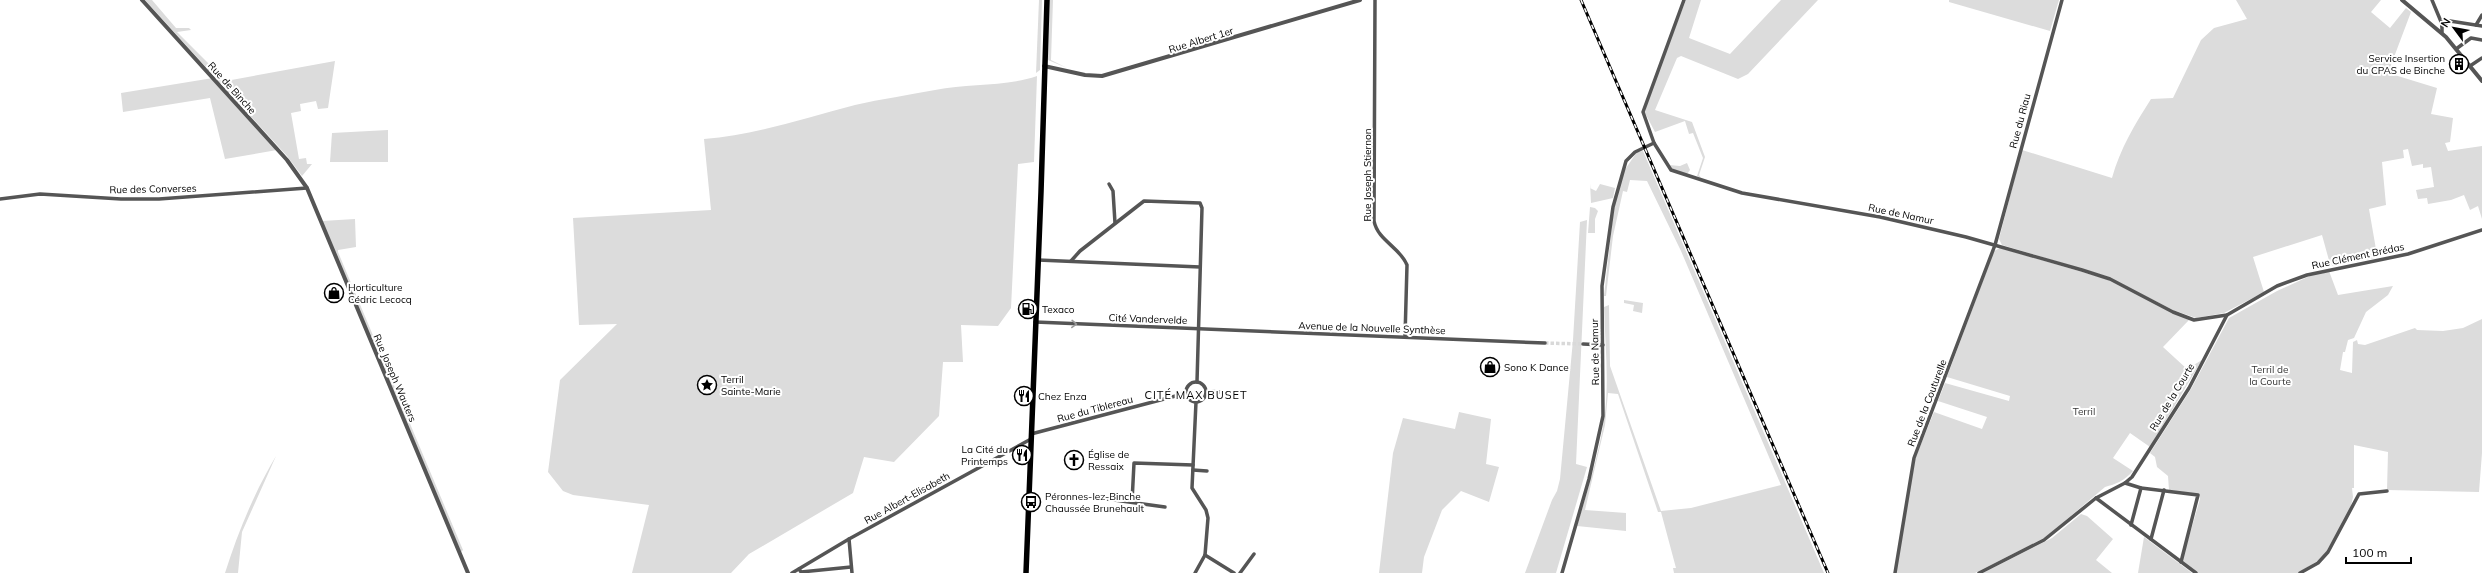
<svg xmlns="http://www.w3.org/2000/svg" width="2482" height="573" font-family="Mulish,sans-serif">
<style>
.green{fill:#dcdcdc}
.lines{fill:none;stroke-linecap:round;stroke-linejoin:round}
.minor-tunnel{stroke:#d9d9d9;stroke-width:3.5;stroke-dasharray:3.5 2;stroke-linecap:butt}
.minor{stroke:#555;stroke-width:3.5}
.tertiary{stroke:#555;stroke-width:4}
.primary{stroke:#000;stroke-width:5.5}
.rail-casing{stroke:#000;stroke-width:3}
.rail{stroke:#fff;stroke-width:1.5;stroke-dasharray:4.5;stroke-linecap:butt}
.oneway{stroke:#999}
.labels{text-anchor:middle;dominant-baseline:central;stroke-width:4;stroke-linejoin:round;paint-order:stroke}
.street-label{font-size:10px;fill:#000;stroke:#fff}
.poi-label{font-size:10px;fill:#000;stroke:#fff;text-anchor:start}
.park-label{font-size:10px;fill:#333;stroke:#fff}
.neighbourhood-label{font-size:11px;letter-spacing:1px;fill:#000;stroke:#fff}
</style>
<rect width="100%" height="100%" fill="#fff"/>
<g class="green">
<polygon points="145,0 152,0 176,28 189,28 191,30 177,32 226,81 335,61 328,108 318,109 316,101 300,104 301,111 291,113 299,159 306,158 307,164 312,164 302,176 287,156"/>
<polygon points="1039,0 1042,0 1040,70 1036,73"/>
<polygon points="1049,0 1053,0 1051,60 1067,68 1048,60"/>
<polygon points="1686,0 1701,0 1689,38 1730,54 1781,0 1818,0 1748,74 1738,79 1681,56 1677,58 1655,110 1692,122 1705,157 1699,175 1701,178 1697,176 1703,158 1693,133 1689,134 1685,121 1655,132 1645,113 1648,97"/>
<polygon points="1949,0 2059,0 2050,31 1949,2"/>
<path d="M2236,0H2381L2371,12L2390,28L2406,8L2411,12L2388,73L2437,88L2431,114L2453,118L2450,142L2445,143L2448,151L2482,146V219L2478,206L2470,210L2464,195L2451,200L2428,204L2427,198L2418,199L2416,190L2434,187L2431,167L2423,168V164L2412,166L2408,149L2403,150L2404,158L2382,162L2386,205L2369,209L2377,255L2375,258L2333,266L2330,264L2322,235L2253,257L2264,292L2224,313L2196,318L2173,310L2106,276L2002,245L1999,239L2022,150L2112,178C2120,149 2135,124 2151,99L2173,98L2201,40L2214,28L2247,19Z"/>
<path d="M1037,76L1034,162L1018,164L1011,308L998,326L961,325L963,362H943L939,416L894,462L864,457L853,493L749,554L731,573H632L649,505L573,495L563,491L548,472L560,380L617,324L579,325L573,218L711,210L704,139C756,135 805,118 855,105C881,99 909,95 935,90C969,83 1005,87 1037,76Z"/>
<polygon points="213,78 277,150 225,159 210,98 123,112 121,93"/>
<polygon points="388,130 388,162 330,162 332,133"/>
<path d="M1643,151L1824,573H1674L1673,568H1676L1661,512H1658L1618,394L1608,393L1605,425L1585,510L1626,513V531L1577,526C1588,489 1600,451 1605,413C1609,377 1605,343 1604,307L1609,305L1610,366L1661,511L1691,508L1781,485L1681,251L1647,181L1630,180L1627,192L1623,191L1613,236L1606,296H1604L1614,207L1624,171L1637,152Z"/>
<polygon points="1687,163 1690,170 1687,174 1672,169 1669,165 1680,166"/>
<polygon points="1590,183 1590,188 1596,191 1600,184 1615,188 1613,198 1591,203"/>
<polygon points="1590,207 1595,208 1598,211 1595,219 1595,233 1588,233"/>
<polygon points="355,219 356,247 338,250 338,252 463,550 461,552 322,221"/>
<polygon points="1587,220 1576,464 1587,467 1556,573 1525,573 1552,500 1557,491 1560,479 1573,340 1580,222"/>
<path d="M2000,248L2106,279L2189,320L2163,347L2187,369L2202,360L2150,447L2130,433L2113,458L2133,471C2124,481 2116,484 2105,487L2046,537L1975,573H1896L1915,459L1934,412L1982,429L1987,417L1938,401L1945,383L2009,401L2010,396L1947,377L1994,251Z"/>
<polygon points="2329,271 2338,295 2393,286 2388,295 2366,312 2354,338 2348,340 2345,352 2343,352 2340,370 2352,373 2353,342 2357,340 2358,344 2365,345 2415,328 2417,330 2443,331 2463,328 2482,319 2482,453 2479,492 2387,490 2388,452 2354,445 2354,488 2352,488 2353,497 2350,510 2326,552 2319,560 2298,573 2198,573 2182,561 2200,499 2199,494 2169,490 2168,476 2157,467 2155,457 2150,453 2191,389 2229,318 2277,291 2312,275"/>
<polygon points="1624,300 1643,303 1642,313 1633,311 1634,305 1624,303"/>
<polygon points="1459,412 1491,419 1486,464 1499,467 1489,502 1461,491 1442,510 1424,557 1422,573 1379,573 1393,453 1403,418 1455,429"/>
<path d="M276,456L242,532L238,573H225C238,532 254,493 276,456Z"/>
<polygon points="2081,514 2087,516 2113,539 2096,560 2112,573 1983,573 2052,538"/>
<polygon points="2144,537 2192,573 2138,573"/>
</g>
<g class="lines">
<polyline class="minor-tunnel" points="1545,343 1583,344"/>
<g class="minor">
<path d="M1375,0L1374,221C1378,241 1400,247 1407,265L1405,337"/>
<polyline points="1684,0 1643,112 1654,143 1671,170 1742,193 1880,217 1966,237 2082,270 2110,279 2173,312 2194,320 2227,315 2277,286 2307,275 2408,254 2482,230"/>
<polyline points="2432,0 2442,24 2442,32"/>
<polyline points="2476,25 2482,15"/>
<polyline points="2442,26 2450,21 2482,26"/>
<polyline points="2456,49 2471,38 2482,40"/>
<polyline points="2470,66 2482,58"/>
<polyline points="1109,184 1113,191 1115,223"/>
<polyline points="0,199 40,194 121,199 159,199 307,188"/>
<polyline points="1038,260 1200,267"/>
<polyline points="1071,261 1080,251 1144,201 1200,203 1202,208 1197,382"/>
<polyline points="1035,322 1545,343"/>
<polyline points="1583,344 1603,345"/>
<circle cx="1196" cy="392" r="10"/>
<polyline points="1206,391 1220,392"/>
<polyline points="1031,434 1187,393"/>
<polyline points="1193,470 1207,471"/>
<polyline points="2125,483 2141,488 2198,495 2181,562"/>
<polyline points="2096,498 2196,573"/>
<polyline points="1107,499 1165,507"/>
<polyline points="1132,502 1134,463 1193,465"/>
<polyline points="2131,525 2141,488"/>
<polyline points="849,539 852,573"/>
<polyline points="2151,539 2164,490"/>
<polyline points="1205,555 1234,573"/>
<polyline points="799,569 801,572 851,567"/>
<polyline points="792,573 849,539 1031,439"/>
<polyline points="1195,573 1205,555 1208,518 1206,510 1192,488 1196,402"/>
<polyline points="1240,573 1254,554"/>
<polyline points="1562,573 1589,479 1603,416 1602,286 1613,207 1626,161 1635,152 1654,143"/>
<polyline points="1895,573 1914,458 1995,245 2062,0"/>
<polyline points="1979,573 2044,540 2096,498 2125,483 2132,477 2189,388 2227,315"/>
<polyline points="2300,573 2318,563 2328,552 2359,494 2387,491"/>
</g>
<g class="tertiary">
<polyline points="142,0 287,160 307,188 468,573"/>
<polyline points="2402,0 2446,37 2482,81"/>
<polyline points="1044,66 1085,75 1102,76 1360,0"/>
</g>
<polyline class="primary" points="1026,573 1041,192 1047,0"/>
<g class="rail-casing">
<polyline id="rail" points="1581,0 1828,573"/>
</g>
<use href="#rail" class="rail"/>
</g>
<defs><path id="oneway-chevron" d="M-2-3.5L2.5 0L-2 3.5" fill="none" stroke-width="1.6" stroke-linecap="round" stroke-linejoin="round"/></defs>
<use class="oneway" href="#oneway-chevron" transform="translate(1074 324) rotate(2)"/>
<defs>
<g id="building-ring" transform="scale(1)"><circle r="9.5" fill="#fff" stroke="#000" stroke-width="1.5"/><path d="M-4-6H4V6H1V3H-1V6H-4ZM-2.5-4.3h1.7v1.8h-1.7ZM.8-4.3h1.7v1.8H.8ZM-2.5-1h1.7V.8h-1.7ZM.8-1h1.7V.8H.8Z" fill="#000"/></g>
<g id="shop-ring" transform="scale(1)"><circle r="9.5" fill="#fff" stroke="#000" stroke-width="1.5"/><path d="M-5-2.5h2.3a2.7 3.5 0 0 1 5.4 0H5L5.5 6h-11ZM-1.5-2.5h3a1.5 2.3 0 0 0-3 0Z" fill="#000"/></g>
<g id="fuel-ring" transform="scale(1)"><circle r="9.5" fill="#fff" stroke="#000" stroke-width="1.5"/><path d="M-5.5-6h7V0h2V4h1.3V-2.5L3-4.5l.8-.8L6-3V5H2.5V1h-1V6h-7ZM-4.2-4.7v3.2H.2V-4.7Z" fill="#000"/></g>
<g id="sight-ring" transform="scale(1)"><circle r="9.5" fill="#fff" stroke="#000" stroke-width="1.5"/><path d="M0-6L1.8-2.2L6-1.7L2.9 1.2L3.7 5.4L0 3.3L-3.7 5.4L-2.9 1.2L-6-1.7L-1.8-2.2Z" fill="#000"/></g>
<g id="restaurant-ring" transform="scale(1)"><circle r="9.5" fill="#fff" stroke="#000" stroke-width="1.5"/><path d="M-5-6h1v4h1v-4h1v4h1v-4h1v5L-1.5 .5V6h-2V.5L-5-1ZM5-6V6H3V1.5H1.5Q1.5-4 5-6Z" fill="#000"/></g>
<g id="church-ring" transform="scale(1)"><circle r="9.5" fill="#fff" stroke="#000" stroke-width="1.5"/><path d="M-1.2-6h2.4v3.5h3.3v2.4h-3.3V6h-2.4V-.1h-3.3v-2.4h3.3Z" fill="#000"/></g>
<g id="bus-ring" transform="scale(1)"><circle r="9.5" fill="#fff" stroke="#000" stroke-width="1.5"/><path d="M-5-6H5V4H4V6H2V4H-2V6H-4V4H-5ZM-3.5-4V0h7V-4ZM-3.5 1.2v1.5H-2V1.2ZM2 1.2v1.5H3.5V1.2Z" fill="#000"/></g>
</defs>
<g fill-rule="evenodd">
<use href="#building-ring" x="2459" y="64"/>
<use href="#shop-ring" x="334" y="293"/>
<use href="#fuel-ring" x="1028" y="309"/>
<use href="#shop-ring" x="1490" y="367"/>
<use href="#sight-ring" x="707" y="385"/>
<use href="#restaurant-ring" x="1024" y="396"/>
<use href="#restaurant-ring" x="1022" y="455"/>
<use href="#church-ring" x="1074" y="460"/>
<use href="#bus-ring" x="1031" y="502"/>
</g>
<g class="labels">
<g class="street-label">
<text transform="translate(1201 40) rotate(-17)">Rue Albert 1er</text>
<text transform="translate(232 88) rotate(48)">Rue de Binche</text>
<text transform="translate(2020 121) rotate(-75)">Rue du Riau</text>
<text transform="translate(1367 175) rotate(-90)">Rue Joseph Stiernon</text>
<text transform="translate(153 189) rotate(-1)">Rue des Converses</text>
<text transform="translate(1901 214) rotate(12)">Rue de Namur</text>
<text transform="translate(2358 256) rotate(-12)">Rue Clément Brédas</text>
<text transform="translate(1148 319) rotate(2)">Cité Vandervelde</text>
<text transform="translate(1372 328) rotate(2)">Avenue de la Nouvelle Synthèse</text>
<text transform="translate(1595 352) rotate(-91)">Rue de Namur</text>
<text transform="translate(395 378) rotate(67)">Rue Joseph Wauters</text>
<text transform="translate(2172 397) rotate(-59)">Rue de la Courte</text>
<text transform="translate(1927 403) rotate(-69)">Rue de la Couturelle</text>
<text transform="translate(1095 409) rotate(-15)">Rue du Tiblereau</text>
<text transform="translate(907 498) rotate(-29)">Rue Albert-Elisabeth</text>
</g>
<g class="poi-label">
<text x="2445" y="58" text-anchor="end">Service Insertion<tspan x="2445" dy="12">du CPAS de Binche</tspan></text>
<text x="348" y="287">Horticulture<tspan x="348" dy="12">Cédric Lecocq</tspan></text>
<text x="1042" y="309">Texaco</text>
<text x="1504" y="367">Sono K Dance</text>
<text x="721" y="379">Terril<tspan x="721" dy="12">Sainte-Marie</tspan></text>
<text x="1038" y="396">Chez Enza</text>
<text x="1008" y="449" text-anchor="end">La Cité du<tspan x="1008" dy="12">Printemps</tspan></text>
<text x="1088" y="454">Église de<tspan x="1088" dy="12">Ressaix</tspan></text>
<text x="1045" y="496">Péronnes-lez-Binche<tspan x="1045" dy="12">Chaussée Brunehault</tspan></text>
</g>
<g class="park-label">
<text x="2270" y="369">Terril de<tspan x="2270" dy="12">la Courte</tspan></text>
<text x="2084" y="411">Terril</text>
</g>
<g class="neighbourhood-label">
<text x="1196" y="395">CITÉ MAX BUSET</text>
</g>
</g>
<g transform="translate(2454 28) rotate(302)" stroke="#ffffff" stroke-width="3" paint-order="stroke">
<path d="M0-3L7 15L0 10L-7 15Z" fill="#000000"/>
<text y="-6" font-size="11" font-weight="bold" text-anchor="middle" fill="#000000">N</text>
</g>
<path d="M2346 557v6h65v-6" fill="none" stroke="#000000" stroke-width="2"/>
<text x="2352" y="557" font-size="12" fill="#000000" stroke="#ffffff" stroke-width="3" paint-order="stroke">100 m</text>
</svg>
